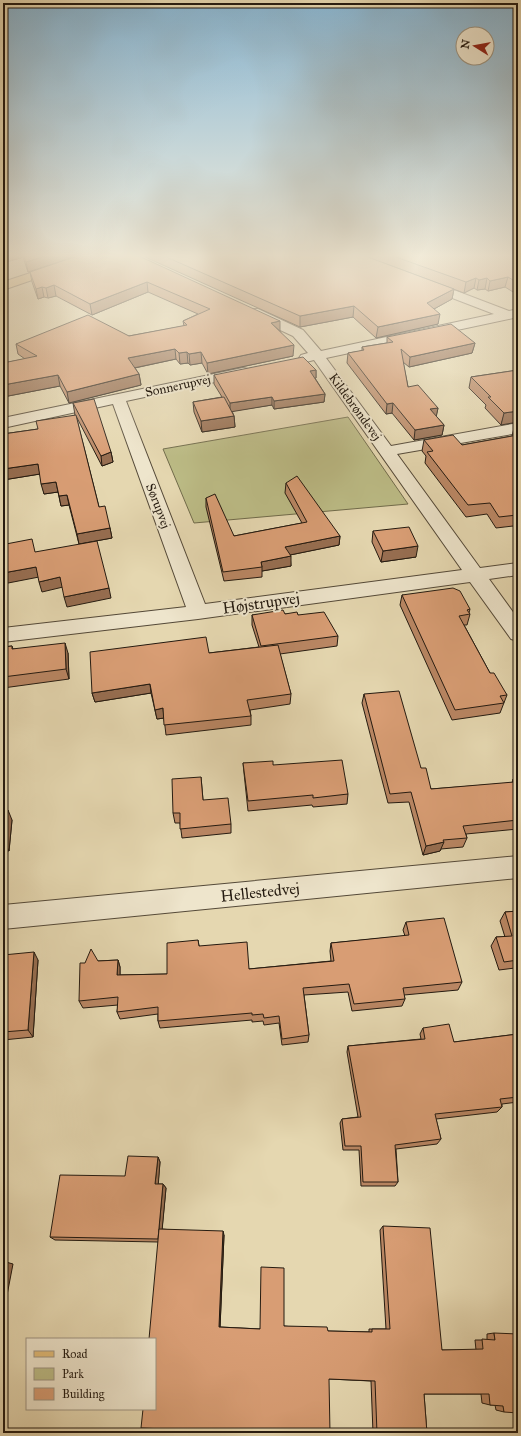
<svg xmlns="http://www.w3.org/2000/svg" width="521" height="1436" font-family="'IM FELL Great Primer',serif">
<style>
.green{fill:#bcbc86;stroke:#706b4b}
.lines{fill:none;stroke-linecap:round;stroke-linejoin:round}
.minor-casing{stroke:#544938;stroke-width:2}
.major-casing{stroke:#241a10;stroke-width:2}
.minor{fill:#eee5cc;fill-rule:evenodd}
.major{fill:#e2bc78;fill-rule:evenodd}
.wall{fill:#ba8764;stroke:#241a10}
.shaded-wall{fill:#976e51;stroke:#241a10}
.building{fill:#d89d74;stroke:#241a10}
.labels{text-anchor:middle;dominant-baseline:central;stroke-width:4;stroke-linejoin:round;paint-order:stroke}
.far-street-label{font-size:13px;fill:#241a10;stroke:#eee5cc}
.street-label{font-size:16px;fill:#241a10;stroke:#eee5cc}
</style>
<rect width="100%" height="100%" fill="#e5d7b0"/>
<filter id="stains"><feTurbulence type="fractalNoise" baseFrequency=".005" numOctaves="4"/><feColorMatrix values="0 0 0 0 .2 0 0 0 0 .09 0 0 0 0 .02 0 0 0 .5 -.17"/></filter>
<radialGradient id="worn" r=".72"><stop offset=".6" stop-color="#630" stop-opacity="0"/><stop offset="1" stop-color="#630" stop-opacity=".3"/></radialGradient>
<polygon class="green" points="348,417 408,504 194,523 163,449"/>
<g class="lines">
<g class="minor-casing">
<g id="minor">
<polygon points="425,279 509,311 518,309 518,317 326,358 391,446 518,423 518,433 397,454 480,568 518,563 518,575 489,579 518,619 518,641 511,639 470,582 198,619 3,642 3,628 186,607 113,404 3,428 3,418 243,368 248,369 250,372 248,375 126,401 205,604 462,570 314,360 306,362 301,361 299,358 301,355 308,353 293,336 248,315 247,312 248,309 258,309 303,330 321,351 494,314 421,286 419,283 421,280"/>
<polygon points="518,856 518,878 3,929 3,905"/>
</g>
</g>
<g class="major-casing">
<polygon id="major" points="82,256 98,256 96,258 3,290 3,282"/>
</g>
<use href="#minor" class="minor"/>
<use href="#major" class="major"/>
</g>
<g class="wall">
<polygon points="3,256 139,256 280,331 293,356 208,374 202,363 190,365 188,363 180,364 176,359 135,368 139,374 141,385 69,403 60,386 3,397 3,363 25,359 18,354 16,344 129,336 184,326 183,321 198,314 148,292 92,315 56,296 48,298 44,297 38,299 32,282 30,272 28,272 23,257 3,263"/>
<polygon points="143,256 365,256 454,289 452,299 434,309 438,324 376,338 353,317 300,327"/>
<polygon points="365,256 518,256 518,295 505,287 488,291 485,289 477,290 474,288 464,293"/>
<polygon points="387,337 475,343 472,353 409,367 403,362 408,387 438,408 436,416 444,425 442,435 414,440 392,413 386,414 347,363 348,353 362,351 362,347 387,343"/>
<polygon points="316,370 316,378 315,378 325,394 324,402 274,409 272,405 232,411 234,416 235,427 202,432 194,412 193,402 222,397 214,384 214,375"/>
<polygon points="518,370 501,425 485,408 486,405 469,388 471,377"/>
<polygon points="73,403 111,452 113,462 102,466 76,416 99,507 110,528 112,538 79,544 69,505 61,506 58,492 44,494 40,474 3,480 3,434 38,429 75,415"/>
<polygon points="515,424 518,424 518,534 517,534 513,526 496,528 487,514 466,517 425,463 426,456 422,451 424,440 462,445 512,436"/>
<polygon points="286,483 340,536 339,545 290,555 291,566 262,571 262,577 224,581 206,507 206,498 234,536 302,523 285,493"/>
<polygon points="373,531 416,557 381,562 372,542"/>
<polygon points="402,595 470,609 469,613 470,614 467,625 464,625 490,673 507,695 500,713 452,720 400,605"/>
<polygon points="285,614 298,615 338,636 337,646 280,654 291,694 290,704 250,710 251,716 251,725 166,735 164,718 157,719 151,693 95,702 92,693 209,653 259,647 252,625 252,615"/>
<polygon points="12,646 13,649 68,653 69,679 3,688 3,647"/>
<polygon points="364,694 421,768 431,789 512,783 513,779 518,779 518,829 466,834 467,838 463,847 441,849 440,851 423,855 409,802 388,803 362,703"/>
<polygon points="243,763 273,765 348,794 347,804 313,807 312,805 248,811 244,773"/>
<polygon points="201,777 203,800 231,824 231,833 182,838 180,823 175,823 173,813"/>
<polygon points="3,810 12,820 9,851 3,851"/>
<polygon points="518,911 518,979 515,968 499,970 491,946 496,937 505,937 500,921 505,912"/>
<polygon points="406,922 462,982 458,990 404,995 405,999 402,1006 352,1011 348,992 304,995 309,1035 308,1042 282,1045 279,1023 264,1025 263,1021 252,1022 252,1020 160,1028 158,1021 158,1014 120,1019 117,1012 118,1005 83,1008 79,1001 98,961 118,960 120,967 120,975 167,974 198,940 199,946 249,969 331,961 330,951 331,943 405,936 403,930"/>
<polygon points="3,955 38,960 33,1037 3,1040"/>
<polygon points="423,1028 454,1042 518,1034 518,1102 502,1104 502,1107 497,1112 436,1119 441,1139 437,1144 396,1149 398,1182 395,1186 361,1186 359,1150 343,1150 340,1123 342,1119 358,1117 347,1052 348,1046 421,1039 420,1034"/>
<polygon points="158,1157 160,1162 158,1184 163,1184 166,1188 162,1229 224,1235 220,1327 260,1329 284,1326 328,1331 369,1332 369,1329 386,1329 380,1230 383,1226 442,1350 476,1350 475,1340 487,1340 487,1334 494,1333 504,1412 496,1410 495,1405 490,1405 482,1403 481,1394 424,1394 427,1433 373,1433 371,1381 329,1379 214,1431 158,1242 55,1240 50,1237 125,1176"/>
</g>
<g class="shaded-wall">
<polygon points="3,256 23,256 23,257 3,263"/>
<polygon points="46,256 78,256 28,272 26,262"/>
<polygon points="508,277 505,287 488,291 490,281"/>
<polygon points="476,278 474,288 464,293 466,282"/>
<polygon points="487,278 485,289 477,290 479,280"/>
<polygon points="147,282 148,292 92,315 90,304"/>
<polygon points="54,285 56,296 48,298 46,288"/>
<polygon points="42,287 44,297 38,299 36,289"/>
<polygon points="454,289 452,299 425,314 427,303"/>
<polygon points="354,306 353,317 300,327 300,316"/>
<polygon points="440,314 438,324 376,338 378,327"/>
<polygon points="280,321 280,331 271,323"/>
<polygon points="475,343 472,353 409,367 410,357"/>
<polygon points="294,345 293,356 208,374 207,363"/>
<polygon points="175,349 176,359 129,369 128,358"/>
<polygon points="187,352 188,363 180,364 179,353"/>
<polygon points="201,352 202,363 190,365 189,354"/>
<polygon points="316,370 316,378 309,379 310,371"/>
<polygon points="139,374 141,385 69,403 67,392"/>
<polygon points="58,375 60,386 3,397 3,385"/>
<polygon points="325,394 324,402 274,409 274,401"/>
<polygon points="272,397 272,405 230,412 230,403"/>
<polygon points="393,403 392,413 386,414 387,404"/>
<polygon points="438,408 436,418 430,409"/>
<polygon points="518,411 518,422 501,425 504,413"/>
<polygon points="234,416 235,427 202,432 201,421"/>
<polygon points="444,425 442,435 414,440 415,430"/>
<polygon points="111,452 113,462 102,466 101,456"/>
<polygon points="38,464 40,474 3,480 3,469"/>
<polygon points="56,482 58,492 44,494 41,484"/>
<polygon points="67,495 69,505 61,506 59,496"/>
<polygon points="3,506 5,519 3,520"/>
<polygon points="110,528 112,538 79,544 77,534"/>
<polygon points="340,536 339,545 285,556 285,547"/>
<polygon points="418,546 416,557 381,562 383,551"/>
<polygon points="291,556 291,566 262,571 262,567 261,562"/>
<polygon points="36,567 39,577 3,584 3,573"/>
<polygon points="60,577 63,587 42,592 39,582"/>
<polygon points="109,588 111,598 67,607 64,597"/>
<polygon points="65,643 68,653 69,679 66,669"/>
<polygon points="150,684 151,693 95,702 92,693"/>
<polygon points="163,708 164,718 157,719 155,710"/>
<polygon points="8,810 12,820 9,851 4,841"/>
<polygon points="444,842 440,851 423,855 426,846"/>
<polygon points="34,952 38,960 33,1037 28,1030"/>
<polygon points="118,960 120,967 120,983 117,975"/>
<polygon points="158,1157 160,1162 158,1188 155,1184"/>
<polygon points="3,1162 6,1165 3,1182"/>
<polygon points="163,1184 166,1188 161,1242 158,1239"/>
<polygon points="223,1231 224,1235 220,1328 219,1327"/>
<polygon points="6,1262 13,1264 3,1316 3,1278"/>
</g>
<g class="building">
<polygon points="24,256 46,256 26,262"/>
<polygon points="77,256 139,256 280,321 271,323 294,345 207,363 201,352 189,354 187,352 179,353 175,349 128,358 139,374 67,392 58,375 3,385 3,363 37,356 16,344 88,315 129,336 187,325 183,321 210,309 147,282 90,304 54,285 46,288 42,287 36,289 30,272"/>
<polygon points="164,256 365,256 454,289 427,303 440,314 378,327 354,306 300,316"/>
<polygon points="393,256 518,256 518,283 508,277 490,281 487,278 479,280 476,278 466,282"/>
<polygon points="451,324 475,343 410,357 401,349 408,387 418,385 438,408 430,409 444,425 415,430 393,403 387,404 348,353 364,350 362,347 393,342 387,337"/>
<polygon points="303,357 316,370 310,371 325,394 274,401 272,397 230,403 214,375"/>
<polygon points="518,370 518,411 504,413 488,397 491,397 471,377"/>
<polygon points="224,397 234,416 201,421 193,402"/>
<polygon points="94,399 111,452 101,456 73,403"/>
<polygon points="76,415 99,507 105,506 110,528 77,534 67,495 59,496 56,482 41,484 38,464 3,469 3,434 38,429 36,421"/>
<polygon points="515,424 518,424 518,428"/>
<polygon points="453,435 462,445 518,435 518,517 517,515 499,517 490,503 468,505 427,452 433,451 424,440"/>
<polygon points="297,476 340,536 285,547 291,556 261,562 262,567 223,572 206,498 215,494 234,536 307,522 286,483"/>
<polygon points="409,527 418,546 383,551 373,531"/>
<polygon points="32,539 35,552 97,541 109,588 64,597 60,577 39,582 36,567 3,573 3,550 7,549 6,544"/>
<polygon points="453,588 460,591 470,609 467,610 470,614 459,616 490,673 494,673 507,695 500,696 504,703 455,710 402,595"/>
<polygon points="283,610 285,614 297,612 298,615 324,612 338,636 261,646 252,615"/>
<polygon points="206,637 209,653 278,645 291,694 247,700 251,716 164,725 163,708 155,710 150,684 92,693 90,652"/>
<polygon points="65,643 66,669 3,677 3,647 12,646 12,649"/>
<polygon points="399,691 421,768 426,768 431,789 514,782 513,779 518,779 518,820 463,826 467,838 443,840 444,842 426,846 411,792 390,794 364,694"/>
<polygon points="342,760 348,794 313,798 313,795 248,801 243,763 273,761 273,765"/>
<polygon points="201,777 203,800 228,798 231,824 180,829 180,813 173,813 172,779"/>
<polygon points="3,810 8,810 4,841 3,842"/>
<polygon points="518,911 518,960 504,962 496,937 512,936 505,912"/>
<polygon points="444,918 462,982 403,988 405,999 354,1004 349,984 303,988 309,1035 282,1039 279,1016 264,1018 263,1014 252,1015 252,1013 158,1021 158,1007 117,1012 118,997 79,1001 80,963 85,963 91,949 98,961 118,960 117,975 167,974 167,943 198,940 199,946 247,942 249,969 334,961 331,943 409,935 406,922"/>
<polygon points="34,952 28,1030 3,1032 3,955"/>
<polygon points="449,1024 454,1042 518,1034 518,1097 500,1099 502,1107 435,1114 441,1139 395,1145 398,1182 363,1182 361,1146 345,1146 342,1119 361,1117 348,1046 425,1039 423,1028"/>
<polygon points="128,1156 158,1157 155,1184 163,1184 158,1239 50,1237 60,1175 125,1176"/>
<polygon points="383,1226 430,1228 442,1350 483,1349 482,1339 495,1340 494,1333 518,1334 518,1413 504,1412 503,1406 490,1405 489,1394 424,1394 427,1433 377,1433 375,1381 329,1379 330,1433 214,1433 214,1431 141,1428 143,1409 155,1409 155,1339 149,1339 159,1229 223,1231 219,1327 260,1329 261,1267 284,1268 284,1326 327,1327 328,1331 372,1332 372,1329 390,1329"/>
<polygon points="3,1262 6,1262 3,1278"/>
</g>
<linearGradient id="sky" x2="0" y2="1"><stop stop-color="#88b6d3"/><stop offset="0.56" stop-color="#f3eddb"/><stop offset="1" stop-color="#f3eddb" stop-opacity="0"/></linearGradient>
<rect width="521" height="457" fill="url(#sky)"/>
<g class="labels">
<g class="far-street-label">
<text transform="translate(178 386) rotate(-12)">Sonnerupvej</text>
<text transform="translate(355 407) rotate(54)">Kildebrøndevej</text>
<text transform="translate(158 506) rotate(69)">Sørupvej</text>
</g>
<g class="street-label">
<text transform="translate(261 603) rotate(-8)">Højstrupvej</text>
<text transform="translate(260 892) rotate(-6)">Hellestedvej</text>
</g>
</g>
<rect width="521" height="1436" fill="none" stroke="#e5d7b0" stroke-width="16"/>
<rect x="4" y="4" width="513" height="1428" fill="none" stroke="#241a10" stroke-width="2"/>
<rect x="8" y="8" width="505" height="1420" fill="none" stroke="#241a10"/>
<rect x="26" y="1338" width="130" height="72" fill="#eee5cc" stroke="#9d9481"/>
<rect x="34" y="1351" width="20" height="6" fill="#e2bc78" stroke="#9d9481"/>
<text x="62" y="1358" font-size="12" fill="#241a10">Road</text>
<rect x="34" y="1368" width="20" height="12" fill="#bcbc86" stroke="#9d9481"/>
<text x="62" y="1378" font-size="12" fill="#241a10">Park</text>
<rect x="34" y="1388" width="20" height="12" fill="#d89d74" stroke="#9d9481"/>
<text x="62" y="1398" font-size="12" fill="#241a10">Building</text>
<g transform="translate(475 46) rotate(281)"><circle r="19" fill="#eee5cc" stroke="#9d9481"/>
<path d="M0-3L7 15L0 10L-7 15Z" fill="#8f2418"/>
<text y="-6" font-size="11" font-weight="bold" text-anchor="middle" fill="#241a10">N</text>
</g>
<rect width="100%" height="100%" filter="url(#stains)"/>
<rect width="100%" height="100%" fill="url(#worn)"/>
</svg>
